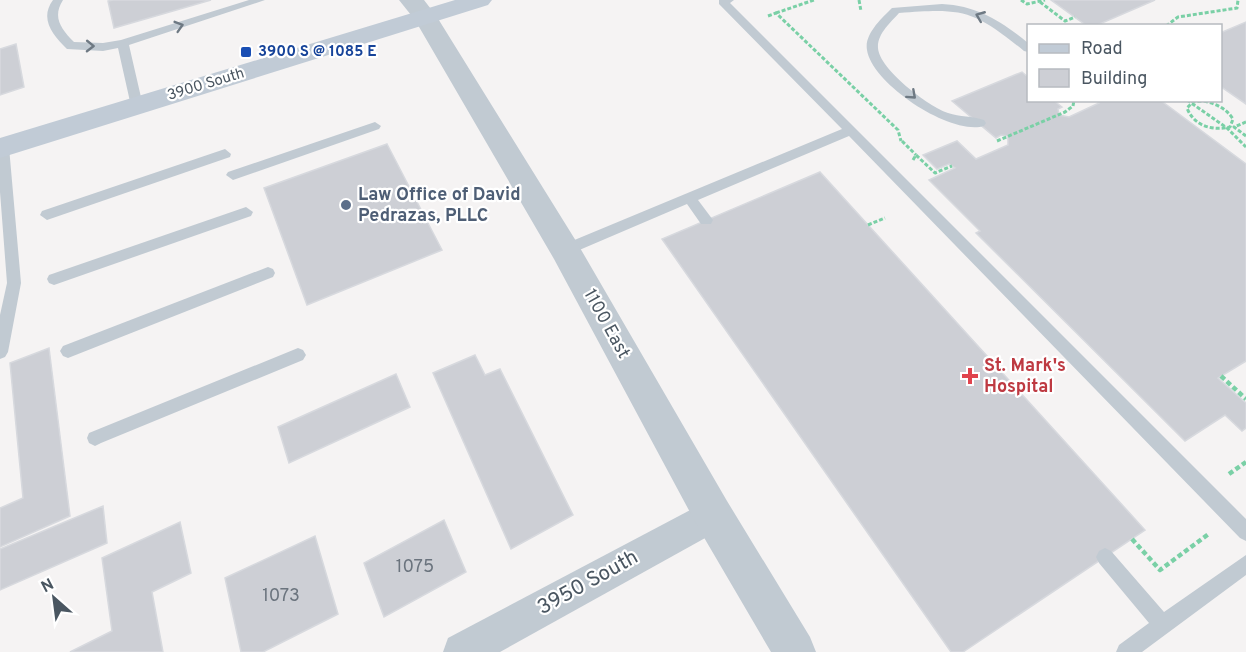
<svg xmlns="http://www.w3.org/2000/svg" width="1246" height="652" font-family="Overpass,sans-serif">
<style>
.building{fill:#cdcfd5;stroke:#d7d9de;stroke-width:1.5}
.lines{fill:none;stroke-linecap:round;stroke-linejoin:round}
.path-far1{stroke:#7ad0a6;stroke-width:3;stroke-dasharray:4 2;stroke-linecap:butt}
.path{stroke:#7ad0a6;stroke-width:4.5;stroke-dasharray:5 3;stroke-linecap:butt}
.service{fill:#c1cad2;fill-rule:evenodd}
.minor{fill:#c1cad2;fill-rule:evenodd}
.tertiary{fill:#c1cad2;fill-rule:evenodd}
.secondary{fill:#c1cbd6;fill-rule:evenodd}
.oneway{stroke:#6e7983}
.transit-dot{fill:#1a4fb4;stroke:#fff;stroke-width:2}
.service-dot{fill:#5c6f8a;stroke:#fff;stroke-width:2}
.health-dot{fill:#e0444e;stroke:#fff;stroke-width:2}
.labels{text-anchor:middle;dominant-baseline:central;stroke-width:4.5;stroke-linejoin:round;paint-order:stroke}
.far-transit-label{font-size:15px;font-weight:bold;fill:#164399;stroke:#fff;text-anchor:start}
.far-street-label{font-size:15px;fill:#4a5661;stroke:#fff}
.service-label{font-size:18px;font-weight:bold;fill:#4e5e75;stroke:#fff;text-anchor:start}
.street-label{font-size:18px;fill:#4a5661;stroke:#fff}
.health-label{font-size:18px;font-weight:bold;fill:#be3a42;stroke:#fff;text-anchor:start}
.near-number-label{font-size:18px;fill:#6b747e}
.near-street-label{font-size:21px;fill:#4a5661;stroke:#fff}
</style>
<rect width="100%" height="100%" fill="#f5f3f3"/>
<g class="building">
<polygon points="113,0 211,0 114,28 108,1"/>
<polygon points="1051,0 1155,0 1095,26 1087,26"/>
<polygon points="1246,22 1246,104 1220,86 1220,33"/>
<polygon points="16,44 24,87 0,95 0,49"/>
<polygon points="1022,72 1028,77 1028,100 1053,100 1062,107 1058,109 1059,115 1069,117 1099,103 1096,100 1160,100 1246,164 1246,361 1218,378 1246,403 1246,428 1242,431 1225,415 1185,441 976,233 980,231 929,180 955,168 949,164 937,169 923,155 957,141 976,159 1008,145 1008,136 1001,135 996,138 952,101"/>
<polygon points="387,144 442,250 307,305 264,188"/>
<polygon points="820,172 1145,530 963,652 951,652 662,239"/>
<polygon points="49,348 70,516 0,547 0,508 23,498 10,363"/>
<polygon points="475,355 485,375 500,369 573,515 511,549 433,373"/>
<polygon points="396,374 410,407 289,463 278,427"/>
<polygon points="103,506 107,543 0,590 0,549"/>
<polygon points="444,520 466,572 384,617 364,563"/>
<polygon points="180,522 191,573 152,592 163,652 70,652 112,631 102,558"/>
<polygon points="315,536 338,614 263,652 241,652 225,578"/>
</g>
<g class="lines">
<g class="path-far1">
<polyline points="859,0 861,11"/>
<polyline points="1021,0 1027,4 1045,0"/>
<polyline points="1040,2 1065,21 1075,17"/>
<polyline points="776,13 814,0"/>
<polyline points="768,16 776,13 898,130 901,141"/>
<polyline points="1166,26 1178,17 1237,8 1238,0"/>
<polyline points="1187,100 1227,128 1246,147"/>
<path d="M1204,101C1216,104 1226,108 1233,119L1230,127C1212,131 1194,126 1187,108L1193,102Z"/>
<polyline points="1246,122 1234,127 1246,136"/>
<polyline points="902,141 916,155"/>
<polyline points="997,141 1065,112 1073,106 1074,100"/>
<polyline points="913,160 916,155 935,173 952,166"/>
<polyline points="868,225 885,218"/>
</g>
<g class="path">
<polyline points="1221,376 1246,399"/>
<polyline points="1229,474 1246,462"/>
<polyline points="1132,539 1160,570 1210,533"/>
</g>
<g class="service">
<path d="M53,0H63C52,17 61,29 74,42L103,43L121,40L249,0H265L129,45L143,106L137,110L131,106L118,48L103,51L67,49C53,35 39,19 53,0Z"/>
<polygon points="719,0 734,0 730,3 1246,519 1246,541 1240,538 849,136 698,200 713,220 711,224 701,224 687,204 570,254 560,254 558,250 560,246 842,129 719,4"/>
<path d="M942,4C978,6 1001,21 1028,43V52L1024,51C973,10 964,8 899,13C891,22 877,34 878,48C879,69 929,107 948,113C960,117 972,116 984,120L986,123L984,126C951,136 872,84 867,50C864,34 882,18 892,8Z"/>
<polygon points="375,122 381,126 379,129 233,180 226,175 228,172"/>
<polygon points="3,142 9,147 21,283 8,352 5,357 0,359 0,315 7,283 0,192 0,143"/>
<polygon points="225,149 231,154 230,157 47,220 40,215 42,211"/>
<polygon points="246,207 253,212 251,216 54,285 49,283 47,279 49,275"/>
<polygon points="268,267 273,269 275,273 273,277 68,358 63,356 60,351 63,346"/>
<polygon points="298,348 303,350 306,355 303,360 101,443 95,446 89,443 87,438 89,433"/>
<polygon points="1105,548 1111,551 1164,612 1246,555 1246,575 1142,652 1116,652 1119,645 1149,623 1099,563 1096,557 1099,551"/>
</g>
<polygon class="minor" points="713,498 725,503 730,515 725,527 500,652 443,652 448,638"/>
<polygon class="tertiary" points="399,0 424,0 437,17 576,241 727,501 810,637 816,652 771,652 699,529 554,259 415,20"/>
<polygon class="secondary" points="455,0 492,0 488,5 0,158 0,138"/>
</g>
<defs><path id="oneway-chevron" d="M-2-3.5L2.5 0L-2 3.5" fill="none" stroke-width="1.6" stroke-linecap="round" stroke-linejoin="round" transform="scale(1.5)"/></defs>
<g class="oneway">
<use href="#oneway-chevron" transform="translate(980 16) rotate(-158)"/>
<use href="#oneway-chevron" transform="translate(179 26) rotate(-17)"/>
<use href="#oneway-chevron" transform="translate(90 46) rotate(1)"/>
<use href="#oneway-chevron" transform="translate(912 95) rotate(42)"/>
</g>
<rect class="transit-dot" x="240" y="46" width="12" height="12" rx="3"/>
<circle class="service-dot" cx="346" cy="205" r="6"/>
<path class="health-dot" d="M967 367h6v6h6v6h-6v6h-6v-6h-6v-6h6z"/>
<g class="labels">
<g class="far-transit-label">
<text x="258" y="52">3900 S @ 1085 E</text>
</g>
<g class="far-street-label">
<text transform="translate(206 85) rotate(-17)">3900 South</text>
</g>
<g class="service-label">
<text x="358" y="195">Law Office of David<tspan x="358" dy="21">Pedrazas, PLLC</tspan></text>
</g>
<g class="street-label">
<text transform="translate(606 324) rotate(61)">1100 East</text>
</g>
<g class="health-label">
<text x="984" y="366">St. Mark's<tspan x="984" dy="21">Hospital</tspan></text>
</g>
<g class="near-number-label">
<text x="415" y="567">1075</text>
<text x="281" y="596">1073</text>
</g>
<g class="near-street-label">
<text transform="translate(588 583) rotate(-29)">3950 South</text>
</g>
</g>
<rect x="1027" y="24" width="195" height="78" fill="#ffffff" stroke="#b7bbc0" stroke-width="1.5"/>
<rect x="1039" y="44" width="30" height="9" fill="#c1cbd6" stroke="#b7bbc0" stroke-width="1.5"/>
<text x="1081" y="54" font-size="18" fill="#4a5661">Road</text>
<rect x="1039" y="69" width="30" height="18" fill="#cdcfd5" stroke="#b7bbc0" stroke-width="1.5"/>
<text x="1081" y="84" font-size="18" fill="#4a5661">Building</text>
<g transform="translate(54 598) rotate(332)" stroke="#ffffff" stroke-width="4.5" paint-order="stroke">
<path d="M0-4.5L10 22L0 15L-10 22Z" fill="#4a5661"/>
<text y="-9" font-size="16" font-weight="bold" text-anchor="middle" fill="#4a5661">N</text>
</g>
</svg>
